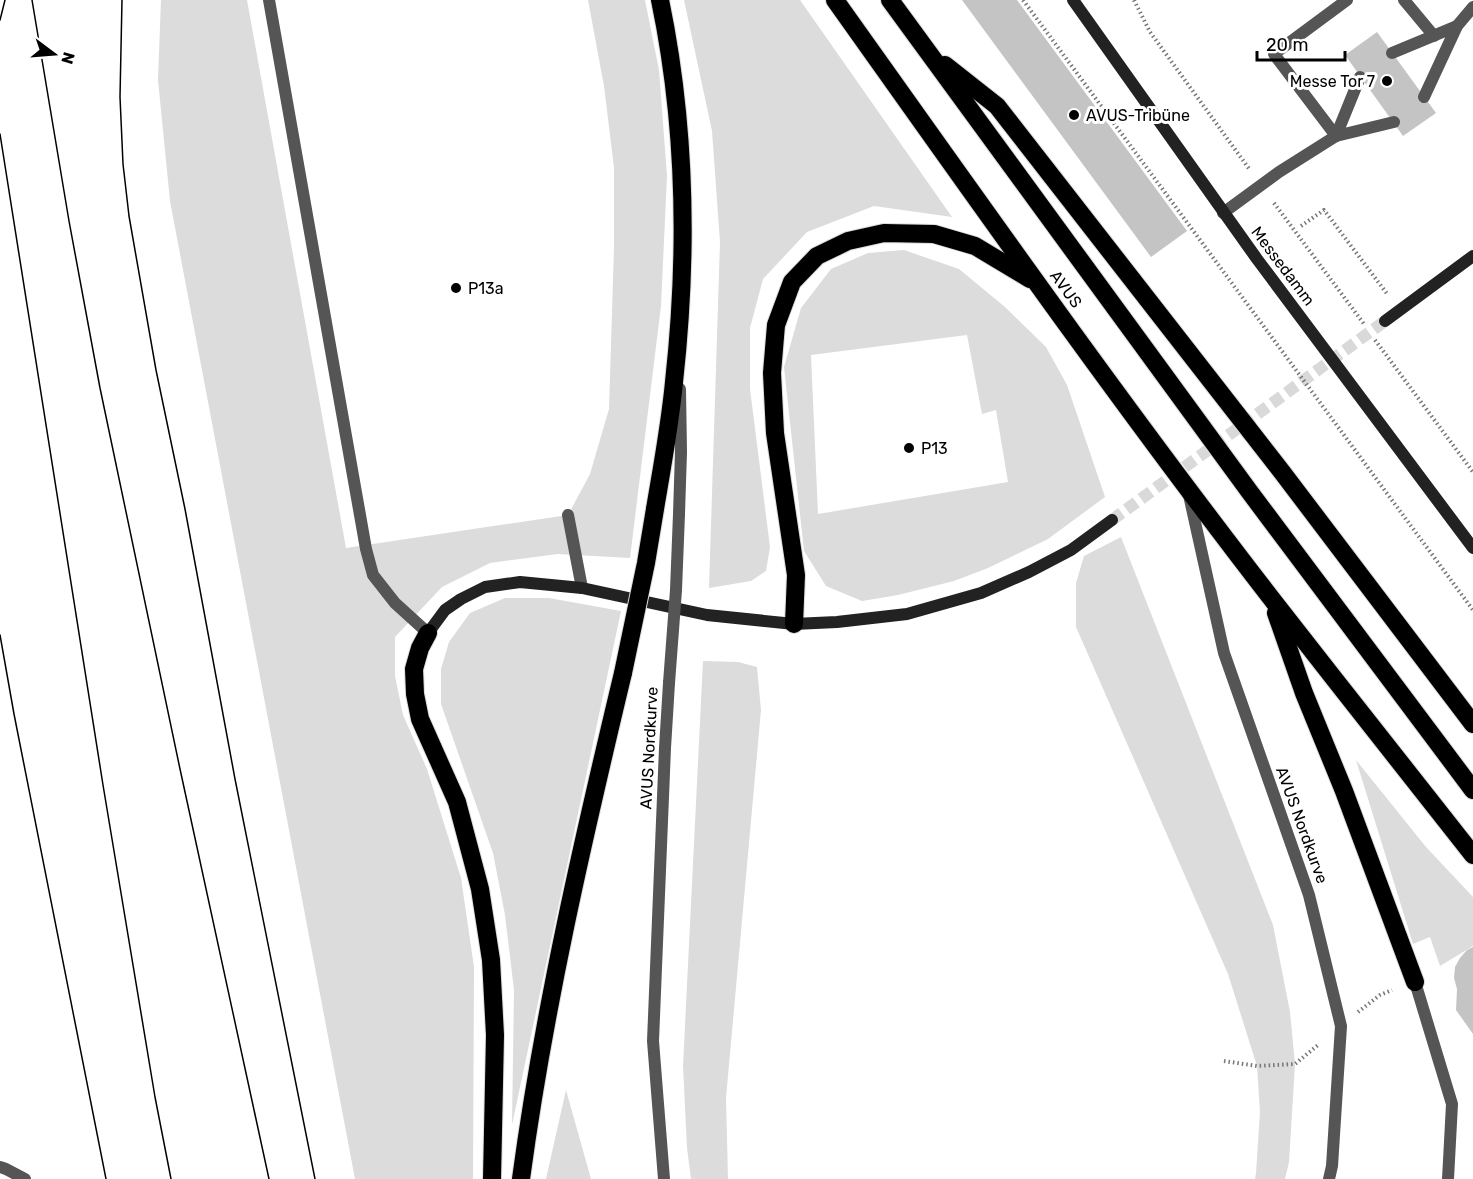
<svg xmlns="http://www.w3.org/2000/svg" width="1473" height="1179" font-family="Rubik,sans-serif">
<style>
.green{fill:#dcdcdc;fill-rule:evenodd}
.building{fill:#c4c4c4}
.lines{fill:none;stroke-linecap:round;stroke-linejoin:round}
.secondary-tunnel{stroke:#d9d9d9;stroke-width:12;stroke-dasharray:12 6;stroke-linecap:butt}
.highway-casing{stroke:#dbdbdb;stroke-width:20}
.path{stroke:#777;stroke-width:4;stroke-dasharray:1.5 3;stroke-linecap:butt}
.lane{stroke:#555;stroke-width:12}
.secondary{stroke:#222;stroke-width:12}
.highway{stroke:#000;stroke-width:18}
.tram{stroke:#000;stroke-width:1.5}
.highway-bridge-casing{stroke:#dbdbdb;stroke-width:20;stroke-linecap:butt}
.lane-bridge{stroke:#555;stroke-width:12}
.highway-bridge{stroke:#000;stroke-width:18}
.poi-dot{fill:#000;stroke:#fff;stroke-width:2}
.labels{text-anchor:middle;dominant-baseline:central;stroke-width:6;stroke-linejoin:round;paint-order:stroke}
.poi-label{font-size:16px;fill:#000;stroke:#fff;text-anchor:start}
.street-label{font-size:16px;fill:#000;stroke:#fff}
</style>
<rect width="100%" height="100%" fill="#fff"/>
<g class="green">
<polygon points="161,0 247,0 346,548 568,515 590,474 609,409 614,247 614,168 604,86 588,0 645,0 659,70 667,176 661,306 630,558 558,554 490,563 442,587 395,637 395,676 403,715 427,769 461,878 474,967 473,1179 355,1179 170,201 158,80"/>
<polygon points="684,0 800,0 952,217 874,206 807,232 763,279 750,328 750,389 770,547 766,571 751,581 709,588 720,242 712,131"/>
<path d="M904,250L959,269L1005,307L1046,347L1067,385L1105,497L1048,539L988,568L954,581L898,595L862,601L826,586L804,551L784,367L801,308L831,269L868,253ZM967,335L982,414L996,410L1008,482L818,514L811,355Z"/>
<polygon points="1121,537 1273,925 1290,1012 1295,1064 1289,1162 1285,1179 1255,1179 1256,1173 1260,1112 1257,1066 1228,974 1076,627 1076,583 1084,556"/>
<polygon points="505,598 549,598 621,611 512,1125 514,990 505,915 493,853 441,704 441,669 449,642 470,613"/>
<polygon points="703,661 738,662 757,667 761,710 726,1098 728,1179 691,1179 687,1148 683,1066"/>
<polygon points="1356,760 1426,847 1473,897 1473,946 1440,966 1430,937 1413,944"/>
<polygon points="566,1090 591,1179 546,1179"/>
</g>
<g class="building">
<polygon points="962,0 1017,0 1187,231 1151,257"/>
<polygon points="1377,32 1436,113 1403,136 1345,55"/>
<polygon points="1473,947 1473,1034 1456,1010 1457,989 1454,978 1455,967 1460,958 1467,950"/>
</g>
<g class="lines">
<polyline class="secondary-tunnel" points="1112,520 1385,321"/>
<g class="highway-casing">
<g id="highway">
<path d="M835,0C978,201 1120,403 1271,598C1338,684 1406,770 1473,855"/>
<polyline points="890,0 1249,491 1473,790"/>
<polyline points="945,65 997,106 1282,472 1473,724"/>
<path d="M655,509C662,467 670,425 674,382C688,255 686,125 660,0"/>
<polyline points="1276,613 1304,693 1344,791 1415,982"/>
<polyline points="794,624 796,575 775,433 772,373 776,325 792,282 817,256 848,241 884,233 934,234 975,246 1030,279"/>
<polyline points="428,633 420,648 414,669 415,694 420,719 457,802 480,889 491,960 495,1035 492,1179"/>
<path d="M521,1179C544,1008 583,840 623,673"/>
</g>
</g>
<g class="path">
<polyline points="1023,0 1473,610"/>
<polyline points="1134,0 1150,32 1250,170"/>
<polyline points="1274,203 1364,324"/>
<polyline points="1301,226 1324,210 1388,295"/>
<polyline points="1375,340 1473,472"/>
<polyline points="1358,1012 1380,995 1392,990"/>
<polyline points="1224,1061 1257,1066 1295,1064 1318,1045"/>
</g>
<g class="lane">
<polyline points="269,0 366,549 373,575 395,603 428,633"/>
<polyline points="1404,0 1434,36"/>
<polyline points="1392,53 1457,26"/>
<polyline points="1424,97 1457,26 1473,7"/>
<polyline points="1336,136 1274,54 1347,0"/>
<polyline points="1336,136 1360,77"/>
<polyline points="1223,213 1279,172 1336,136 1394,122"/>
<polyline points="1189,495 1224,653 1309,895 1341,1026 1332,1166 1329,1179"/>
<polyline points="679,514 681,452 680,389"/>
<polyline points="568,515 582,588"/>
<polyline points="1415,982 1452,1104 1448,1179"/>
<polyline points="0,1167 6,1169 25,1179"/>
<polyline points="664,1179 653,1041 665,748 669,683"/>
</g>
<g class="secondary">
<polyline points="1073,0 1257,259 1473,548"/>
<polyline points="1385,321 1473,256"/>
<polyline points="428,633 445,610 461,599 485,587 520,582 582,588 707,615 794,624 837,622 907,614 981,593 1029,572 1071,550 1112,520"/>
</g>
<use href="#highway" class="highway"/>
<g class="tram">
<polyline points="32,0 69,221 100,388 180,769 269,1179"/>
<polyline points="122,0 120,97 123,164 129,216 156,370 185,509 235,779 315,1179"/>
<polyline points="0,20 5,0"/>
<polyline points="0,134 103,785 155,1097 171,1179"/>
<polyline points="0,635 14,714 106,1179"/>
</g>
<g class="highway-bridge-casing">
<polyline id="highway-bridge" points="623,673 646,563 655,509"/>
</g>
<polyline class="lane-bridge" points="669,683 676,590 679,514"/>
<use href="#highway-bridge" class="highway-bridge"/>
</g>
<g class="poi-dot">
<circle cx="1387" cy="81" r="6"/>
<circle cx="1074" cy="115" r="6"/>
<circle cx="456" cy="288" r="6"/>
<circle cx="909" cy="448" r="6"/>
</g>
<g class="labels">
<g class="poi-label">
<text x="1375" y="81" text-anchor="end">Messe Tor 7</text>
<text x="1086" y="115">AVUS-Tribüne</text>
<text x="468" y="288">P13a</text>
<text x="921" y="448">P13</text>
</g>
<g class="street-label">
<text transform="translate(1283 266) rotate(53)">Messedamm</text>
<text transform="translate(1066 289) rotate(54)">AVUS</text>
<text transform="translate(649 748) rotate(-87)">AVUS Nordkurve</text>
<text transform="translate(1302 825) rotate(70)">AVUS Nordkurve</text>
</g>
</g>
<g transform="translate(54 54) rotate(106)" stroke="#ffffff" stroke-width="4.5" paint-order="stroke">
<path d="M0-4.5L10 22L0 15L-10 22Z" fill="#000000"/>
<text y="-9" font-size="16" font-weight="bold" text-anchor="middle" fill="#000000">N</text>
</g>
<path d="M1257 51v9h88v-9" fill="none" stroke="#000000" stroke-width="3"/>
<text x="1266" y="51" font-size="18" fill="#000000" stroke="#ffffff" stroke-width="4.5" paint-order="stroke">20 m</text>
</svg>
